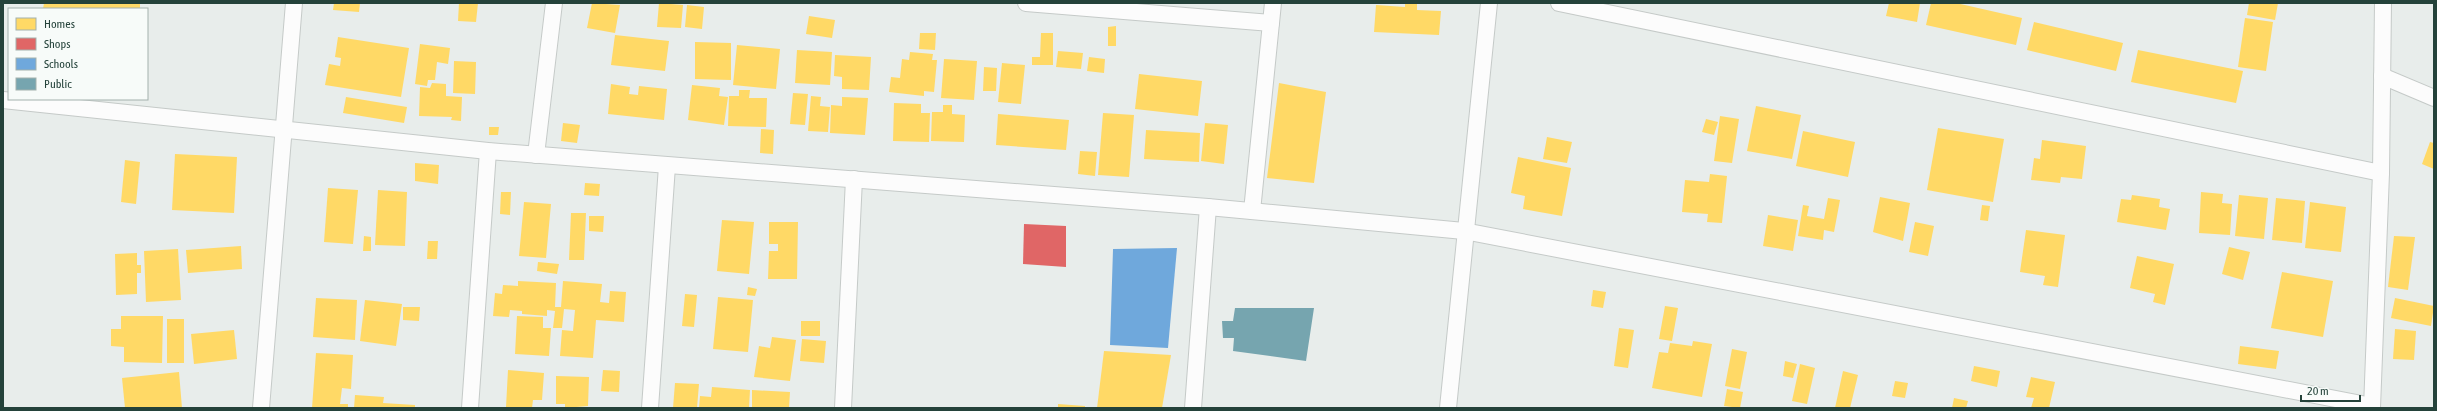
<svg xmlns="http://www.w3.org/2000/svg" width="2437" height="411" font-family="'Asap Condensed',sans-serif">
<style>
.homes{fill:#ffd966}
.shops{fill:#e06666}
.schools{fill:#6fa8dc}
.public{fill:#76a5af}
.lines{fill:none;stroke-linecap:round;stroke-linejoin:round}
.minor-casing{stroke:#c5cac8;stroke-width:18}
.minor{stroke:#fcfcfc;stroke-width:16}
</style>
<rect width="100%" height="100%" fill="#e8edeb"/>
<g class="homes">
<polygon points="44,3 140,3 140,9 43,9"/>
<polygon points="334,3 360,3 359,12 333,10"/>
<polygon points="459,3 478,3 476,22 458,21"/>
<polygon points="592,3 620,5 615,33 587,28"/>
<polygon points="659,3 683,5 681,28 657,27"/>
<polygon points="1405,3 1417,4 1417,10 1441,11 1439,35 1374,32 1376,5 1405,7"/>
<polygon points="1889,3 1920,3 1917,22 1886,16"/>
<polygon points="1931,3 1956,3 2022,18 2016,45 1926,25"/>
<polygon points="2249,3 2278,3 2275,20 2247,15"/>
<polygon points="687,5 704,7 702,29 685,27"/>
<polygon points="809,16 835,20 832,38 806,34"/>
<polygon points="2245,18 2273,22 2266,71 2238,67"/>
<polygon points="2034,22 2123,43 2116,71 2027,50"/>
<polygon points="1116,26 1116,46 1108,46 1108,27"/>
<polygon points="920,33 936,33 935,50 919,49"/>
<polygon points="1041,33 1053,33 1053,65 1032,65 1032,57 1040,57"/>
<polygon points="615,35 669,41 665,71 611,65"/>
<polygon points="338,37 409,48 401,97 325,85 329,64 340,66 341,58 335,57"/>
<polygon points="695,42 731,43 731,80 695,79"/>
<polygon points="420,44 450,48 448,64 437,62 435,80 428,80 427,86 415,84"/>
<polygon points="737,45 780,49 776,89 733,85"/>
<polygon points="797,50 832,52 830,85 795,83"/>
<polygon points="2138,50 2243,71 2236,103 2131,82"/>
<polygon points="1058,51 1083,53 1081,69 1056,67"/>
<polygon points="910,52 933,54 932,60 937,60 934,92 924,91 924,96 889,92 891,77 900,78 902,59 909,60"/>
<polygon points="835,55 871,57 869,90 842,89 842,77 834,76"/>
<polygon points="1089,57 1105,59 1104,73 1087,71"/>
<polygon points="944,59 977,61 974,100 941,98"/>
<polygon points="454,61 476,62 475,94 453,93"/>
<polygon points="1002,63 1025,65 1021,104 998,102"/>
<polygon points="984,67 997,68 996,91 983,91"/>
<polygon points="1139,74 1202,81 1198,116 1135,109"/>
<polygon points="432,83 446,84 446,96 462,97 461,121 451,120 452,117 419,116 420,87 430,88"/>
<polygon points="1279,83 1326,92 1314,183 1267,178"/>
<polygon points="611,84 630,87 629,94 638,95 639,86 667,89 664,120 608,114"/>
<polygon points="692,85 720,88 719,96 728,97 724,125 688,120"/>
<polygon points="739,90 750,90 749,98 767,98 766,127 728,126 729,96 739,96"/>
<polygon points="793,93 808,94 805,125 790,124"/>
<polygon points="811,96 821,97 820,106 830,107 828,132 808,131"/>
<polygon points="346,97 407,107 404,123 343,113"/>
<polygon points="842,97 868,98 865,135 830,133 831,105 842,106"/>
<polygon points="894,103 921,104 921,113 930,113 929,142 893,141"/>
<polygon points="943,105 952,105 952,114 965,115 964,142 931,141 932,112 943,112"/>
<polygon points="1756,106 1801,115 1792,159 1747,151"/>
<polygon points="1103,113 1134,115 1129,177 1098,175"/>
<polygon points="998,114 1069,120 1066,150 996,145"/>
<polygon points="1720,116 1739,119 1732,163 1714,161"/>
<polygon points="1706,119 1718,122 1714,135 1702,132"/>
<polygon points="563,123 580,125 577,143 561,141"/>
<polygon points="1205,123 1228,125 1224,164 1201,161"/>
<polygon points="489,127 499,127 498,135 489,135"/>
<polygon points="1938,128 2004,139 1993,202 1927,190"/>
<polygon points="761,129 774,130 773,154 760,153"/>
<polygon points="1146,130 1200,133 1199,162 1144,159"/>
<polygon points="1803,131 1855,142 1848,177 1796,166"/>
<polygon points="1547,137 1572,142 1567,163 1543,159"/>
<polygon points="2042,140 2086,146 2082,179 2061,177 2060,183 2031,180 2034,158 2040,159"/>
<polygon points="2430,142 2434,143 2434,169 2422,164"/>
<polygon points="1080,151 1097,152 1095,176 1078,174"/>
<polygon points="175,154 237,157 234,213 172,210"/>
<polygon points="1518,157 1571,168 1562,216 1523,209 1525,196 1511,193"/>
<polygon points="125,160 140,162 136,204 121,202"/>
<polygon points="415,163 439,165 438,184 415,181"/>
<polygon points="1710,174 1727,176 1722,223 1707,222 1708,214 1682,212 1685,180 1709,182"/>
<polygon points="585,183 600,184 599,196 584,195"/>
<polygon points="328,188 358,190 353,244 324,242"/>
<polygon points="378,190 407,192 405,246 375,245"/>
<polygon points="501,192 511,192 510,215 500,214"/>
<polygon points="2201,192 2223,194 2222,203 2232,204 2230,235 2199,233"/>
<polygon points="2132,195 2160,199 2159,207 2170,209 2166,230 2117,222 2121,199 2131,200"/>
<polygon points="2239,195 2268,198 2264,239 2235,236"/>
<polygon points="1880,197 1910,203 1903,241 1873,232"/>
<polygon points="1828,198 1840,200 1834,232 1824,230 1823,240 1798,236 1803,205 1809,206 1807,216 1824,219"/>
<polygon points="2276,198 2305,201 2302,243 2272,240"/>
<polygon points="524,202 551,204 546,258 519,256"/>
<polygon points="2310,202 2346,207 2341,252 2305,248"/>
<polygon points="1982,205 1990,206 1988,221 1980,220"/>
<polygon points="571,213 586,213 584,260 569,260"/>
<polygon points="1768,215 1798,220 1793,251 1763,246"/>
<polygon points="589,216 604,216 603,232 589,231"/>
<polygon points="722,220 754,222 749,274 717,271"/>
<polygon points="769,222 798,222 797,279 768,279 769,251 778,251 778,244 769,244"/>
<polygon points="1915,222 1934,226 1928,256 1909,252"/>
<polygon points="2026,230 2065,235 2058,287 2043,285 2045,276 2020,272"/>
<polygon points="364,236 371,237 371,251 363,251"/>
<polygon points="2394,236 2415,237 2408,290 2388,287"/>
<polygon points="428,241 438,241 437,259 427,259"/>
<polygon points="241,246 242,269 188,273 186,250"/>
<polygon points="2229,247 2250,252 2243,280 2222,274"/>
<polygon points="178,249 181,300 146,302 144,251"/>
<polygon points="137,253 137,265 141,265 141,273 137,273 137,294 116,295 115,254"/>
<polygon points="2137,256 2174,264 2165,305 2153,302 2155,294 2130,288"/>
<polygon points="538,262 559,264 557,274 537,271"/>
<polygon points="2282,272 2333,281 2323,337 2271,328"/>
<polygon points="518,281 556,283 555,307 561,307 563,281 602,284 600,302 609,303 610,291 626,292 624,322 596,320 593,358 560,356 562,330 573,331 575,310 564,309 562,328 553,328 555,311 547,310 547,316 522,314 522,311 510,310 509,317 493,316 495,293 502,294 503,285 518,286"/>
<polygon points="748,287 757,289 755,296 747,295"/>
<polygon points="1593,290 1606,292 1603,308 1591,306"/>
<polygon points="685,294 697,295 694,327 682,326"/>
<polygon points="718,297 753,300 748,352 713,349"/>
<polygon points="316,298 357,300 355,340 313,337"/>
<polygon points="2395,298 2434,306 2431,326 2391,318"/>
<polygon points="365,300 402,304 396,346 360,341"/>
<polygon points="1665,306 1678,308 1672,341 1659,339"/>
<polygon points="403,307 420,307 419,321 403,320"/>
<polygon points="121,316 163,316 162,363 124,362 124,347 111,346 111,329 121,329"/>
<polygon points="517,316 543,317 543,328 551,328 549,356 515,354"/>
<rect x="167" y="319" width="17" height="44"/>
<rect x="801" y="321" width="19" height="15"/>
<polygon points="1619,328 1634,330 1628,368 1614,366"/>
<polygon points="2395,329 2416,331 2414,360 2393,359"/>
<polygon points="234,330 237,359 194,364 191,334"/>
<polygon points="772,337 796,340 790,381 754,377 759,346 770,348"/>
<polygon points="802,339 826,341 824,363 800,361"/>
<polygon points="1693,341 1712,344 1702,397 1652,388 1659,352 1668,353 1670,343 1692,346"/>
<polygon points="2240,346 2279,351 2276,369 2238,364"/>
<polygon points="1732,349 1747,352 1740,389 1725,386"/>
<polygon points="1104,351 1171,355 1162,408 1097,408"/>
<polygon points="316,353 353,355 351,389 342,388 340,404 348,404 348,408 312,408"/>
<polygon points="1785,361 1797,364 1793,378 1783,376"/>
<polygon points="1800,364 1815,368 1807,404 1792,401"/>
<polygon points="1974,366 2000,371 1997,387 1971,381"/>
<polygon points="508,370 544,373 542,400 533,400 532,408 506,407"/>
<polygon points="603,370 620,371 619,392 601,391"/>
<polygon points="1843,371 1858,375 1850,408 1835,408"/>
<polygon points="179,372 182,408 125,408 122,378"/>
<polygon points="556,376 589,377 588,406 565,408 565,404 556,404"/>
<polygon points="2031,377 2055,382 2049,408 2031,408 2034,398 2026,397"/>
<polygon points="1895,381 1908,383 1905,398 1892,396"/>
<polygon points="675,383 699,384 697,408 673,408"/>
<polygon points="712,387 750,390 749,408 699,408 700,396 711,397"/>
<polygon points="1727,389 1743,392 1740,408 1724,406"/>
<polygon points="752,390 790,392 789,408 752,408"/>
<polygon points="355,395 384,397 383,403 415,405 415,408 354,408"/>
<polygon points="1954,398 1968,401 1966,408 1952,408"/>
<polygon points="1058,404 1085,406 1085,408 1058,408"/>
</g>
<polygon class="shops" points="1024,224 1066,226 1066,267 1023,264"/>
<polygon class="schools" points="1177,248 1168,348 1110,345 1113,249"/>
<polygon class="public" points="1235,308 1314,308 1306,361 1233,351 1234,338 1223,338 1222,321 1233,321"/>
<g class="lines">
<g class="minor-casing">
<g id="minor">
<polyline points="1026,3 1271,23"/>
<polyline points="1559,3 2381,173"/>
<polyline points="2382,76 2434,98"/>
<polyline points="3,100 488,151 1208,207 1464,231 2372,406"/>
<polyline points="536,155 554,3"/>
<polyline points="1252,211 1273,3"/>
<polyline points="261,408 294,3"/>
<polyline points="470,408 488,151"/>
<polyline points="650,408 667,166"/>
<polyline points="843,408 854,179"/>
<polyline points="1193,408 1208,207"/>
<polyline points="1448,408 1489,3"/>
<polyline points="2372,408 2381,173 2383,3"/>
</g>
</g>
<use href="#minor" class="minor"/>
</g>
<rect width="2437" height="411" fill="none" stroke="#24423a" stroke-width="8"/>
<rect x="8" y="8" width="140" height="92" fill="#f7fbf9" stroke="#a3b1ad"/>
<rect x="16" y="18" width="20" height="12" fill="#ffd966" stroke="#a3b1ad"/>
<text x="44" y="28" font-size="12" fill="#24423a">Homes</text>
<rect x="16" y="38" width="20" height="12" fill="#e06666" stroke="#a3b1ad"/>
<text x="44" y="48" font-size="12" fill="#24423a">Shops</text>
<rect x="16" y="58" width="20" height="12" fill="#6fa8dc" stroke="#a3b1ad"/>
<text x="44" y="68" font-size="12" fill="#24423a">Schools</text>
<rect x="16" y="78" width="20" height="12" fill="#76a5af" stroke="#a3b1ad"/>
<text x="44" y="88" font-size="12" fill="#24423a">Public</text>
<path d="M2301 395v6h59v-6" fill="none" stroke="#24423a" stroke-width="2"/>
<text x="2307" y="395" font-size="12" fill="#24423a" stroke="#f7fbf9" stroke-width="3" paint-order="stroke">20 m</text>
</svg>
